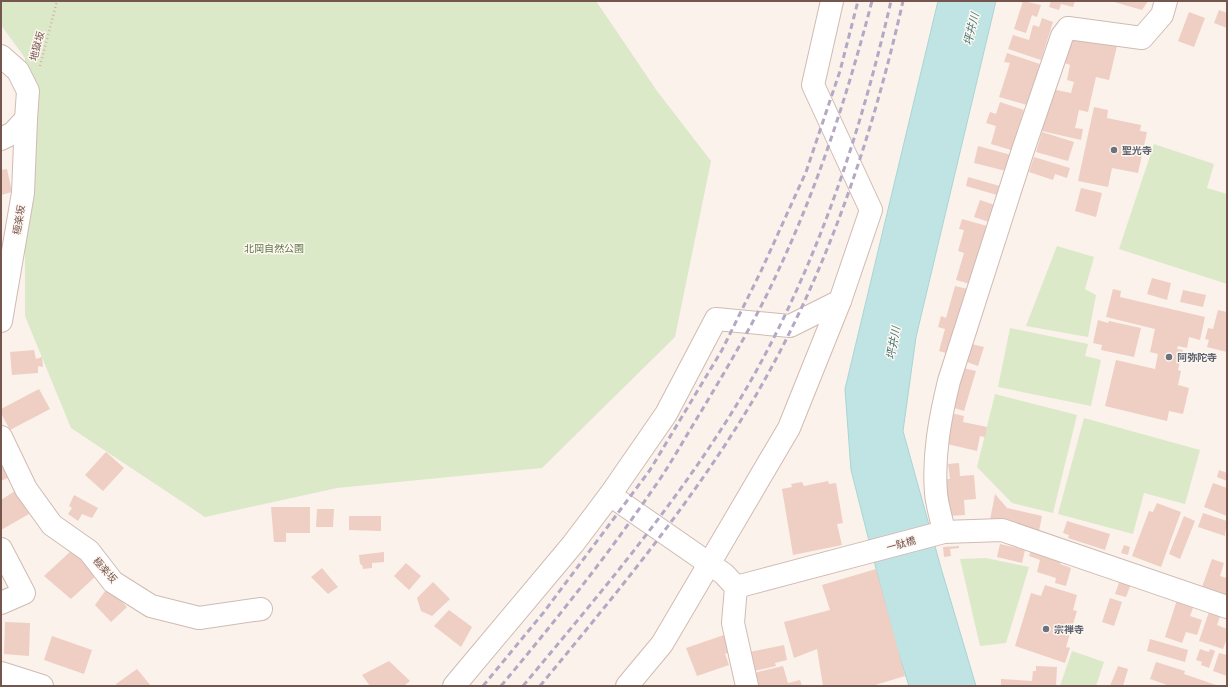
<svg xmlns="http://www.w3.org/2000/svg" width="1228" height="687" font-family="'PT Sans Narrow','Noto Sans JP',sans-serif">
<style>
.green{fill:#dbe9c9}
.water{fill:#c0e4e3;stroke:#a7d5d5}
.building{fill:#efcec4}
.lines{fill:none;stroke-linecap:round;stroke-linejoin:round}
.street-casing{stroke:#cfbbb3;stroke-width:24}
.secondary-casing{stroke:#d2bab1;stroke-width:24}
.path{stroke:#d4b1a7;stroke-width:2.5;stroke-dasharray:1 3;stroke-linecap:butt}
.street{stroke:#fff;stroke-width:22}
.secondary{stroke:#fff;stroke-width:22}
.rail{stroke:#b3a9c5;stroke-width:3;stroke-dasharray:6 4;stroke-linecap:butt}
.worship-dot{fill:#6b7280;stroke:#fef7f1;stroke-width:1.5}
.labels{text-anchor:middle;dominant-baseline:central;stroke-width:3;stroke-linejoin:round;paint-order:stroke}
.street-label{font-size:10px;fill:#75564f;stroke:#fef7f1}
.worship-label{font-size:10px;font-weight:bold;fill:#5b616d;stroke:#fef7f1;text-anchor:start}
.park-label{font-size:10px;fill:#5e7948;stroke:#fef7f1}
.water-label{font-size:11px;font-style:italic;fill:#437878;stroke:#fef7f1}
</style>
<rect width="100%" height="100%" fill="#fbf2eb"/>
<g class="green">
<polygon points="1,1 596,1 657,91 711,161 675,337 542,468 337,488 205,517 71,428 25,316 25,58 1,25"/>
<polygon points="1154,144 1214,164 1207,188 1227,194 1227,284 1119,249"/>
<polygon points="1057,246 1094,257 1085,289 1096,295 1088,337 1026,326"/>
<polygon points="1010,328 1088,344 1085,356 1101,360 1091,406 998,387"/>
<polygon points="995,394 1077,415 1053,513 1012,503 977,467"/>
<polygon points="1084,418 1200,450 1185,504 1144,493 1133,534 1058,514"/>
<polygon points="986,558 1029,567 1006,643 980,646 960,559"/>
<polygon points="1072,651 1104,662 1096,686 1060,686"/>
</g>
<polygon class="water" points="938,1 996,1 916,337 903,431 941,568 976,686 909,686 895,643 851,470 845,389"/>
<g class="building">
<polygon points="1023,1 1041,5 1037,17 1032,15 1026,33 1014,29"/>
<polygon points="1051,1 1075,1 1073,7 1061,4 1059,10 1049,7"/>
<polygon points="1111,1 1148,1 1142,10"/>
<polygon points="1219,10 1227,13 1227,28 1214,23"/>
<polygon points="1189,12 1205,18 1194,47 1178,41"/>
<polygon points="1042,18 1053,22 1041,60 1008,49 1013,35 1029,40 1033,25 1039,27"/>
<polygon points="1071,37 1117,46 1109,80 1096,77 1088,112 1079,110 1075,128 1083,129 1081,140 1042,131 1051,89 1071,93 1074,82 1067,80 1070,65 1065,63"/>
<polygon points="1007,53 1040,64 1027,105 999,97 1010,63 1004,62"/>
<polygon points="1000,102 1024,110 1011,150 991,144 996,126 986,123 990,112 996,114"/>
<polygon points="1094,107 1108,110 1107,118 1141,125 1140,131 1147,132 1138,173 1112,168 1108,187 1078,181"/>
<polygon points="1042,132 1074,142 1068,161 1036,152"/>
<polygon points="978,146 1011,155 1006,171 974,163"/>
<polygon points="1034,157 1070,168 1067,178 1055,174 1053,180 1029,172"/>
<polygon points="7,169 12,192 1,195 1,170"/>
<polygon points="968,177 1000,186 997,195 966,186"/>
<polygon points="1081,188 1102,193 1096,217 1075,211"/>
<polygon points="980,200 995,205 989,222 974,217"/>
<polygon points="962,219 987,226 970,284 956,280 964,253 958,251 964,230 959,229"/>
<polygon points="1152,278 1171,283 1167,300 1147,294"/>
<polygon points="955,286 968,289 949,354 939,351 945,329 938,327 941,316 946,318"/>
<polygon points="1113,289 1121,291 1120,297 1205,317 1200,340 1189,337 1187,348 1178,346 1177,349 1183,350 1178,370 1181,371 1178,385 1189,388 1183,414 1169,411 1167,421 1105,406 1116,360 1155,369 1158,354 1150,352 1155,329 1106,317"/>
<polygon points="1183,290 1206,295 1203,307 1180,302"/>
<polygon points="1218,310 1227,312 1227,352 1207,347 1209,340 1205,339 1208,328 1213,329"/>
<polygon points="1098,320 1108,323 1109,321 1141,328 1134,357 1101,350 1102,345 1093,343"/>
<polygon points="972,344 984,347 978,366 967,362"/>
<polygon points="34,350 36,359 42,357 43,367 38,366 38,373 12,375 10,352"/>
<polygon points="963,368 976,371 964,411 951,407"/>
<polygon points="39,389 50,409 10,430 1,413 1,409"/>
<polygon points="951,413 964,416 963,422 987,427 985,437 980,436 977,451 943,443"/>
<polygon points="106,452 124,468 103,491 85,475"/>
<polygon points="1,457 14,475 1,481"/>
<polygon points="959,463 960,476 974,475 976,499 964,500 965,515 949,516 946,479 950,479 948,464"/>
<polygon points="1219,470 1227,473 1227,481 1217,477"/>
<polygon points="828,481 829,484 836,483 843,523 837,524 842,545 793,555 782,489 792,487 791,484 802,482 804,486"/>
<polygon points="1213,483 1227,488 1227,516 1204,507"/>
<polygon points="15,491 29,514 1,530 1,500"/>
<polygon points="995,494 1007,508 1042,516 1039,531 990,520"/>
<polygon points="74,495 98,508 92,518 82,514 78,521 68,514 72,508 69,506"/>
<polygon points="1157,503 1181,512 1161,567 1132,556 1149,511 1153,512"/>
<polygon points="271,507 310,507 310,533 286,533 286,542 274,542"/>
<polygon points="317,509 334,509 333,527 316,527"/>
<polygon points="1203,513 1227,521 1225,536 1198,527"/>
<polygon points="349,516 381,516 381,531 349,530"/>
<polygon points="1184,516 1195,521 1180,559 1169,554"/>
<polygon points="1067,521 1110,534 1105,550 1068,538 1069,535 1063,533"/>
<polygon points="1000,544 1025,550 1022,563 997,557"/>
<polygon points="1124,545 1130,547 1128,555 1121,553"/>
<polygon points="959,546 959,548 950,549 951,556 944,557 943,547"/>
<polygon points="1031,549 1062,558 1060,564 1071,568 1066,586 1055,583 1056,578 1037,572 1040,560 1029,556"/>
<polygon points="72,550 97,575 71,599 44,576"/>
<polygon points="384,552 384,562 372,563 372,568 363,569 362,565 360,564 359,555"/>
<polygon points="1212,559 1224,563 1220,576 1227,578 1227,595 1202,587"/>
<polygon points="406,563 421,576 409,590 394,576"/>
<polygon points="322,568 338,587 328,594 311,577"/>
<polygon points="876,569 905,676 872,686 823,686 817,649 794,658 784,622 830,610 822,585"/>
<polygon points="1120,580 1131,584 1126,597 1115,594"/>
<polygon points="433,582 450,599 432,616 421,611 417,598"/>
<polygon points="1045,585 1077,595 1073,610 1077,611 1066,647 1070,648 1065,663 1015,646 1031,593 1041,596"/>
<polygon points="108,587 127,607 111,622 95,605"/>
<polygon points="1110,598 1122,602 1114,626 1102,622"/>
<polygon points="1177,600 1194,605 1190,616 1202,620 1197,635 1186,632 1182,643 1165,637"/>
<polygon points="1210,609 1221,613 1217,625 1227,629 1227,638 1223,649 1199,641"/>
<polygon points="449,610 472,627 461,647 434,626"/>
<polygon points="5,622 30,623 29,656 4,654"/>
<polygon points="724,635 730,652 725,654 729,665 697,676 686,648"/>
<polygon points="52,636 92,650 84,674 44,660"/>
<polygon points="1150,639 1188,650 1185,662 1147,651"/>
<polygon points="784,645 787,660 775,663 776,666 754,671 750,652"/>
<polygon points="1200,649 1209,652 1210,649 1215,651 1209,668 1201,665 1202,662 1196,660"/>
<polygon points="1219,653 1227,655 1227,676 1213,671"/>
<polygon points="389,661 410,681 404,686 370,686 362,675"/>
<polygon points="1156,662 1185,671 1184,674 1219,686 1170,686 1150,679"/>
<polygon points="783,666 788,683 800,680 802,686 757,686 754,673"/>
<polygon points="1036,666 1057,667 1056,686 1001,686 1001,679 1032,681 1033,671 1036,671"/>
<polygon points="1118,666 1128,669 1123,686 1110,686"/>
<polygon points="137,669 151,686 117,686 116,684"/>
</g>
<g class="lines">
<g class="street-casing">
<g id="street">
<polyline points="1,56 18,71 28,91 26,119 13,133 1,139"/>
<polyline points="1,321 23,193 26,119"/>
<polyline points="1,437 26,489 52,525 89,551 113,582 151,606 199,618 261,609"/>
<polyline points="610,495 724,574 736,587 733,623 747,686"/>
<path d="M944,532C942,520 937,506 936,493C933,455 940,418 949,381L1023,150L1062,36L1068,28L1142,38L1162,15L1166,1"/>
<polyline points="1,549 24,593 1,603"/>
<polyline points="736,587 944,532 1002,530 1227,607"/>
<polyline points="1,673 42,686"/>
<polyline points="454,686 573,544 610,495 666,414 716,319 790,326 840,301 871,210 813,85 832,1"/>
</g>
</g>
<g class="secondary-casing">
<polyline id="secondary" points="627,686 662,644 789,428 840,301"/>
</g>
<polyline class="path" points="40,66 57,1"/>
<use href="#street" class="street"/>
<use href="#secondary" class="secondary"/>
<g class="rail">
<polyline points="483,686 544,612 650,470 722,350 762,269 806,172 840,71 858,1"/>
<path d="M501,686C557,619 611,551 660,479C674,458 686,436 699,415C727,368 756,320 779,269C819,183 848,93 872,1"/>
<path d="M523,686C602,591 684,495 746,389C816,268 860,136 891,1"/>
<path d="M540,686C605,607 671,528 727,442C815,308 868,156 903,1"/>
</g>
</g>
<g class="worship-dot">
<circle cx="1114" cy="150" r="4"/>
<circle cx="1169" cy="357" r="4"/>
<circle cx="1046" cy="629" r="4"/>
</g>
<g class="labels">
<g class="street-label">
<text transform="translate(37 46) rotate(-75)">地獄坂</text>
<text transform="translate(19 220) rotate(-81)">極楽坂</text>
<text transform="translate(901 544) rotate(-15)">一駄橋</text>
<text transform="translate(105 570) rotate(49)">極楽坂</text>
</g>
<g class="worship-label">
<text x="1122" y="150">聖光寺</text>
<text x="1177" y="357">阿弥陀寺</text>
<text x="1054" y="629">宗禅寺</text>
</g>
<g class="park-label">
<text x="274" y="248">北岡自然公園</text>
</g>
<g class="water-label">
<text transform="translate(971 29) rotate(-76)">坪井川</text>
<text transform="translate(893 343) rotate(-80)">坪井川</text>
</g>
</g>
<rect width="1228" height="687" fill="none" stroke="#75564f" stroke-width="4"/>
</svg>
